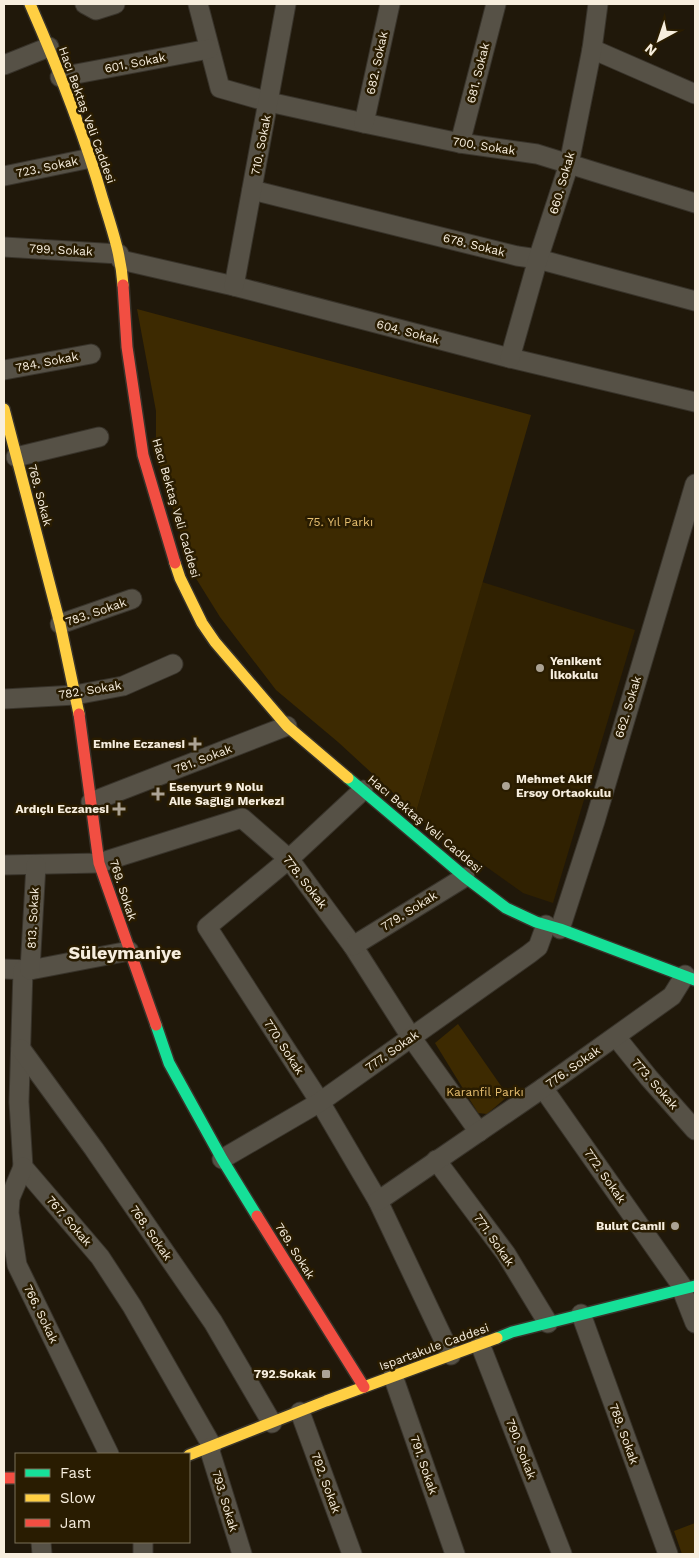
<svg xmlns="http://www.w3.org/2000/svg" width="699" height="1558" font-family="'Work Sans',sans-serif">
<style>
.built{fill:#302101}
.green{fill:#3d2a01}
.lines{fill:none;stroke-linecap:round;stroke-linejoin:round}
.street-casing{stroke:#38332a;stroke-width:21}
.fast-casing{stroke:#38332a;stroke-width:14}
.slow-casing{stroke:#38332a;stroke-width:14}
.jam-casing{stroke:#38332a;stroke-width:14}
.street{stroke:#565146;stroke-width:19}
.fast{stroke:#16e098;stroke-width:11}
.slow{stroke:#ffcf43;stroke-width:11}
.jam{stroke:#f24e42;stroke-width:11}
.poi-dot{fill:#aca394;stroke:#291c01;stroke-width:2}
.labels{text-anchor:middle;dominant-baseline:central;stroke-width:5;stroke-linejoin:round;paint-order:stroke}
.street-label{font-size:12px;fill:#f7eede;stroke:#291c01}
.park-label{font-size:12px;fill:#e5be6f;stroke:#291c01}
.poi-label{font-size:12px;font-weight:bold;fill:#f7eede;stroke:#291c01;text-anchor:end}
.district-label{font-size:18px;font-weight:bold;fill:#f7eede;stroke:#291c01}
</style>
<rect width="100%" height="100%" fill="#20180a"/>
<polygon class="built" points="482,582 635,630 553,903 523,893 415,816"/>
<g class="green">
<polygon points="137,309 531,415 415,816 401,800 338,742 276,690 220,617 192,572 156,453 156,411"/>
<polygon points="458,1024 508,1096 487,1114 478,1113 435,1043"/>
<polygon points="695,1523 695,1554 682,1554 674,1531"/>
</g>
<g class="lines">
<g class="street-casing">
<g id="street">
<polyline points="85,4 96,10 115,4"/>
<polyline points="198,4 220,88 269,102 364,123 460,143 537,154 695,203"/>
<polyline points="592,49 695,94"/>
<polyline points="4,65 49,47"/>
<polyline points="60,77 209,49"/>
<polyline points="364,123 390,4"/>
<polyline points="460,143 496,4"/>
<polyline points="4,176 91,158"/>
<polyline points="252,190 517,256 538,259 695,301"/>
<polyline points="4,247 119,254"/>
<polyline points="121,260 234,286 510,358 695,402"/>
<polyline points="234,286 286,4"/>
<polyline points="510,358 538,259 569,164 592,49 598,4"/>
<polyline points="4,370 91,354"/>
<polyline points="16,457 99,437"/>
<polyline points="60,624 132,599"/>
<polyline points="4,699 75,695 123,686 173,664"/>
<polyline points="363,790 289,859 207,927 320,1102 378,1201 451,1355"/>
<polyline points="91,802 287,726"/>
<polyline points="4,865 99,863 242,818 289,859 353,946 411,1037 479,1132"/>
<polyline points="560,929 595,821 695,484"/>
<polyline points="353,946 465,877"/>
<polyline points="4,969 30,970 129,951"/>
<polyline points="23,970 19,1102 23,1167 100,1257 132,1306 212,1446"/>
<polyline points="30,970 36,865"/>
<polyline points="616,1037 649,1078 695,1130"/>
<polyline points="21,1049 94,1149 213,1322 272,1423"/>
<polyline points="543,1088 684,1289"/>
<polyline points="222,1159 320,1102 529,954 538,947 546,925"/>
<polyline points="436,1160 506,1254 548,1323"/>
<polyline points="23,1167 10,1198 9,1213 17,1265 109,1454"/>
<polyline points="378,1201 543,1088 672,996 685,975"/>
<polyline points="682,1290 695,1323"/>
<polyline points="581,1314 668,1554"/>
<polyline points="480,1344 562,1554"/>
<polyline points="393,1376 455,1554"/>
<polyline points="300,1412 352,1554"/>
<polyline points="209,1448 242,1554"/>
<polyline points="41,1542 42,1554"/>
<polyline points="143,1542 143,1554"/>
</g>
</g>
<g class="fast-casing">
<g id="fast">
<polyline points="348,778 465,877 506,908 536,922 560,929 695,980"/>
<polyline points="156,1025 169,1063 222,1159 257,1216"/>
<polyline points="497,1338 512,1332 695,1286"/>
</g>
</g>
<g class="slow-casing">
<g id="slow">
<path d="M30,4C58,68 84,133 103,200C112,229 121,255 123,285"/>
<polyline points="4,409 60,624 79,714"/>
<polyline points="175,563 180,578 202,623 215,642 287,726 348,778"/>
<polyline points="189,1455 326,1401 497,1338"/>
</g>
</g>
<g class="jam-casing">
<g id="jam">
<polyline points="123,285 127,347 143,455 175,563"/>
<polyline points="79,714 99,863 156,1025"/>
<polyline points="257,1216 364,1387"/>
<polyline points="4,1478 16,1478"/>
</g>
</g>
<use href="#street" class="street"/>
<use href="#fast" class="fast"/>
<use href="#slow" class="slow"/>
<use href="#jam" class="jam"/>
</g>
<g class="poi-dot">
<circle cx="540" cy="668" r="5"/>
<path d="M192.5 736.5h5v5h5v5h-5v5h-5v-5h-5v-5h5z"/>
<circle cx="506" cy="786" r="5"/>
<path d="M155.5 786.5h5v5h5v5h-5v5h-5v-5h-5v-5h5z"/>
<path d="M116.5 801.5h5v5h5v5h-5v5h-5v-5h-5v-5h5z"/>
<circle cx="675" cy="1226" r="5"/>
<rect x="321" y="1369" width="10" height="10" rx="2.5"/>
</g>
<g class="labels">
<g class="street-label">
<text transform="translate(135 63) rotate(-11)">601. Sokak</text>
<text transform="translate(377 63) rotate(-78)">682. Sokak</text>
<text transform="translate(478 73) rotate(-76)">681. Sokak</text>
<text transform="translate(87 115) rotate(70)">Hacı Bektaş Veli Caddesi</text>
<text transform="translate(261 145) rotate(-79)">710. Sokak</text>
<text transform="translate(484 146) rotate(9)">700. Sokak</text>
<text transform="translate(47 167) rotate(-12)">723. Sokak</text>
<text transform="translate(562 183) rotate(-74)">660. Sokak</text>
<text transform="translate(474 245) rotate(14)">678. Sokak</text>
<text transform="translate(61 250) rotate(3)">799. Sokak</text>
<text transform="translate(408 332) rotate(15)">604. Sokak</text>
<text transform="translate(47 362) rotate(-11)">784. Sokak</text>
<text transform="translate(40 495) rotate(75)">769. Sokak</text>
<text transform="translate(176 508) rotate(74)">Hacı Bektaş Veli Caddesi</text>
<text transform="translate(96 612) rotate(-19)">783. Sokak</text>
<text transform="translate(90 690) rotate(-9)">782. Sokak</text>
<text transform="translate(628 707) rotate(-73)">662. Sokak</text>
<text transform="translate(203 759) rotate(-21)">781. Sokak</text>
<text transform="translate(425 824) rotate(40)">Hacı Bektaş Veli Caddesi</text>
<text transform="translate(305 882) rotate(52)">778. Sokak</text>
<text transform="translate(123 890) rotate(72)">769. Sokak</text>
<text transform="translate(409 911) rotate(-32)">779. Sokak</text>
<text transform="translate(33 918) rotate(-87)">813. Sokak</text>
<text transform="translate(284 1047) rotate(57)">770. Sokak</text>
<text transform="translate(392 1051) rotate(-35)">777. Sokak</text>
<text transform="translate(573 1067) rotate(-35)">776. Sokak</text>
<text transform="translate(655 1084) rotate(49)">773. Sokak</text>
<text transform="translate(605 1176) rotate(55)">772. Sokak</text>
<text transform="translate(69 1221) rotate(49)">767. Sokak</text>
<text transform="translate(151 1233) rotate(55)">768. Sokak</text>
<text transform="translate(494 1240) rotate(55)">771. Sokak</text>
<text transform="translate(295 1251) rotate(58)">769. Sokak</text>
<text transform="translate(41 1314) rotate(64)">766. Sokak</text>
<text transform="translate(434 1347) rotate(-20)">Ispartakule Caddesi</text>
<text transform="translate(624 1434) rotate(70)">789. Sokak</text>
<text transform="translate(521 1449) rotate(69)">790. Sokak</text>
<text transform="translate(424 1465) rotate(71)">791. Sokak</text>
<text transform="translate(326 1483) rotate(70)">792. Sokak</text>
<text transform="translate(225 1501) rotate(73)">793. Sokak</text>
</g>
<g class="park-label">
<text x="340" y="522">75. Yıl Parkı</text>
<text x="485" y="1092">Karanfil Parkı</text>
</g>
<g class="poi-label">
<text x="550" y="661" text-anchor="start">Yenikent<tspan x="550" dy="14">İlkokulu</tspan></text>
<text x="185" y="744">Emine Eczanesi</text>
<text x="516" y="779" text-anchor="start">Mehmet Akif<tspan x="516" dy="14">Ersoy Ortaokulu</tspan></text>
<text x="169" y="787" text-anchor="start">Esenyurt 9 Nolu<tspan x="169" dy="14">Aile Sağlığı Merkezi</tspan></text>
<text x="109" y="809">Ardıçlı Eczanesi</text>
<text x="665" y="1226">Bulut Camii</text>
<text x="316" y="1374">792.Sokak</text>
</g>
<g class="district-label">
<text x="125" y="952">Süleymaniye</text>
</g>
</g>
<rect width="699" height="1558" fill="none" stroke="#f7eede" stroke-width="10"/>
<rect x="15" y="1453" width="175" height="90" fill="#291c01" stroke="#7b7059"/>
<rect x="25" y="1469" width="25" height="8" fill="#16e098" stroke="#7b7059"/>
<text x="60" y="1478" font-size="15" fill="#f7eede">Fast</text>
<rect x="25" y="1494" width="25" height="8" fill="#ffcf43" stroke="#7b7059"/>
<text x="60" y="1503" font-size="15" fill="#f7eede">Slow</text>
<rect x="25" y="1519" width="25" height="8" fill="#f24e42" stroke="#7b7059"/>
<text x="60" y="1528" font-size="15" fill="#f7eede">Jam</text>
<g transform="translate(659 40) rotate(220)" stroke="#291c01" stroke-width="4" paint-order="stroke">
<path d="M0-4L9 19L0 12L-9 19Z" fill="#f7eede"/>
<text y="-8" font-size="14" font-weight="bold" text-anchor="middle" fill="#f7eede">N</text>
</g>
</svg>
